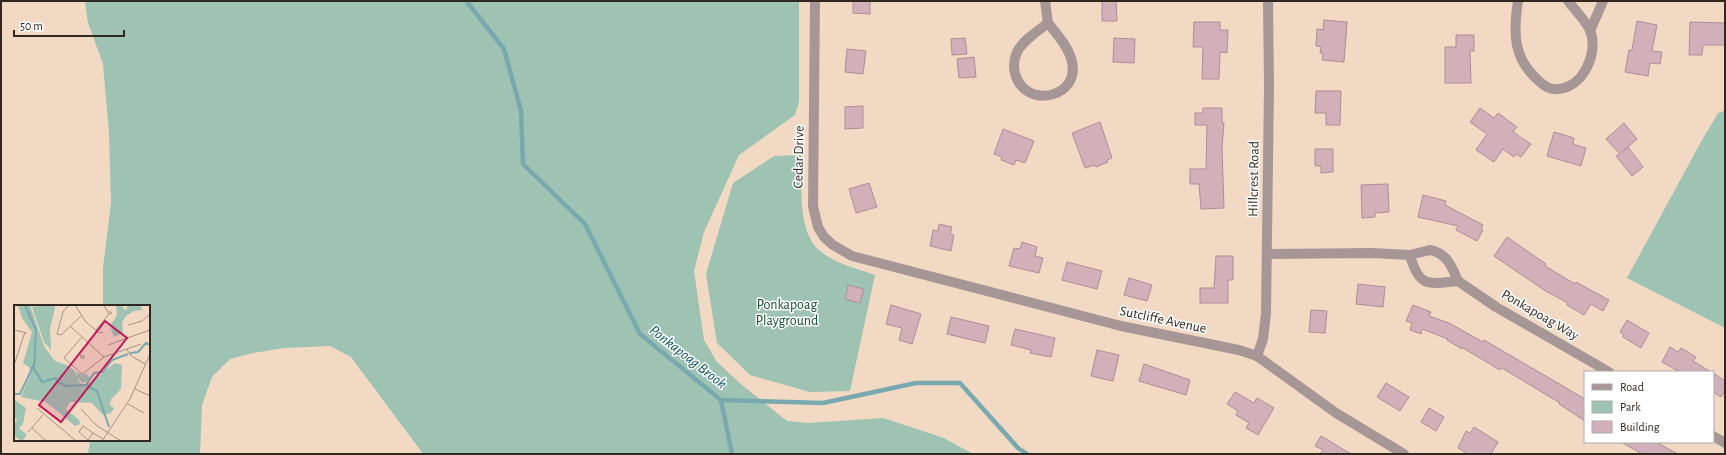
<svg xmlns="http://www.w3.org/2000/svg" width="1726" height="455" font-family="'Alegreya Sans',sans-serif">
<style>
.green{fill:#9ec3b2}
.lines{fill:none;stroke-linecap:round;stroke-linejoin:round}
.stream{stroke:#78a9ae;stroke-width:4.5}
.building{fill:#d1b0b9;stroke:#ad8e96}
.street{stroke:#a69796;stroke-width:10}
.labels{text-anchor:middle;dominant-baseline:central;stroke-width:3;stroke-linejoin:round;paint-order:stroke}
.street-label{font-size:14px;fill:#312820;stroke:#fff}
.park-label{font-size:14px;fill:#134935;stroke:#fff}
.water-label{font-size:15px;font-style:italic;fill:#0a545a;stroke:#fff}
.inset-river{fill:none;stroke:#78a9ae;stroke-width:2}
.inset-road{fill:none;stroke:#a59282;stroke-width:1}
.view{fill:#c2185b;fill-opacity:0.15;stroke:#c2185b;stroke-width:2}
.inset-edge{fill:none;stroke:#312820;stroke-width:2}
</style>
<rect width="100%" height="100%" fill="#f2d9c4"/>
<g class="green">
<polygon points="85,1 799,1 799,102 795,115 739,155 704,232 694,271 704,340 717,362 742,385 787,421 808,423 883,418 944,438 973,454 423,454 351,357 330,346 285,348 253,353 230,359 212,377 202,405 200,454 88,454 90,440 149,440 149,306 103,306 103,267 111,203 109,133 103,64 88,23"/>
<polygon points="1725,111 1725,328 1627,278 1697,149 1718,113"/>
<path d="M801,155C802,182 797,231 819,250C835,264 856,268 875,275L850,391L810,392L750,375L717,343L706,274L733,183L774,156Z"/>
</g>
<g class="lines">
<g class="stream">
<polyline points="468,1 468,3 504,49 521,111 523,164 585,224 640,334 721,400 823,403 916,383 960,383 1018,448 1027,454"/>
<polyline points="721,400 732,454"/>
</g>
</g>
<g class="building">
<polygon points="853,1 870,1 870,14 853,13"/>
<polygon points="1102,1 1116,1 1117,21 1102,21"/>
<polygon points="1324,20 1347,22 1344,62 1322,60 1323,53 1320,53 1321,47 1316,46 1317,29 1323,30"/>
<polygon points="1637,21 1657,25 1652,51 1662,52 1660,64 1650,63 1648,76 1625,72 1629,50 1632,50"/>
<polygon points="1194,22 1220,22 1220,30 1228,30 1227,53 1220,52 1219,79 1202,79 1203,47 1193,47"/>
<polygon points="1690,22 1725,23 1725,45 1703,45 1702,55 1689,55"/>
<polygon points="1456,35 1474,35 1474,51 1470,51 1471,83 1445,83 1445,47 1456,47"/>
<polygon points="965,38 967,54 952,55 951,39"/>
<polygon points="1114,38 1135,39 1134,63 1113,62"/>
<polygon points="847,49 866,51 863,74 845,72"/>
<polygon points="974,57 976,77 959,78 957,59"/>
<polygon points="1316,91 1341,91 1340,125 1326,125 1326,113 1315,113"/>
<polygon points="863,106 863,128 845,129 845,107"/>
<polygon points="1203,108 1222,108 1222,123 1224,123 1222,148 1224,208 1201,209 1199,184 1190,184 1190,169 1206,169 1207,125 1195,125 1195,113 1203,113"/>
<polygon points="1480,108 1494,118 1498,113 1517,127 1513,132 1531,144 1521,157 1516,154 1514,157 1503,149 1494,162 1476,150 1487,134 1470,122"/>
<polygon points="1100,122 1112,158 1107,160 1108,162 1096,167 1095,165 1085,168 1072,133"/>
<polygon points="1624,123 1637,139 1622,152 1628,147 1643,167 1632,176 1616,156 1620,154 1606,139"/>
<polygon points="1003,129 1034,141 1025,163 1016,160 1014,165 1001,160 1002,157 994,154"/>
<polygon points="1554,132 1574,138 1573,144 1586,148 1581,166 1547,156"/>
<polygon points="1315,149 1333,149 1333,172 1321,173 1321,166 1315,166"/>
<polygon points="869,183 877,207 856,213 849,189"/>
<polygon points="1388,184 1389,212 1375,213 1375,217 1362,218 1361,185"/>
<polygon points="1423,195 1446,201 1445,205 1483,225 1481,228 1483,230 1477,241 1456,230 1458,226 1418,217"/>
<polygon points="939,224 952,227 950,234 954,235 951,251 930,246 933,230 938,231"/>
<polygon points="1507,237 1546,264 1545,266 1575,284 1576,282 1609,300 1603,311 1591,304 1584,315 1567,305 1568,303 1544,290 1494,256"/>
<polygon points="1022,242 1037,247 1035,256 1043,258 1039,273 1009,266 1014,248 1020,249"/>
<polygon points="1216,256 1233,256 1233,280 1228,280 1228,303 1200,303 1200,288 1214,288"/>
<polygon points="1067,262 1102,271 1097,289 1062,280"/>
<polygon points="1129,278 1152,285 1147,301 1124,295"/>
<polygon points="1358,284 1385,287 1383,307 1356,304"/>
<polygon points="848,285 864,289 860,303 845,299"/>
<polygon points="891,305 921,314 912,344 899,340 902,328 886,324"/>
<polygon points="1413,305 1431,312 1429,316 1449,323 1483,342 1484,340 1585,399 1585,421 1559,404 1560,403 1502,368 1500,370 1463,348 1462,349 1447,340 1448,339 1422,329 1421,334 1410,330 1412,323 1406,321"/>
<polygon points="1311,310 1327,311 1325,333 1309,332"/>
<polygon points="951,317 989,326 985,343 947,334"/>
<polygon points="1627,320 1649,333 1641,348 1623,337 1624,335 1620,332"/>
<polygon points="1015,329 1055,338 1051,357 1030,353 1031,350 1011,345"/>
<polygon points="1670,347 1678,352 1681,348 1696,357 1693,361 1711,372 1680,372 1662,362"/>
<polygon points="1097,350 1119,355 1113,381 1091,376"/>
<polygon points="1144,364 1190,380 1186,395 1139,381"/>
<polygon points="1713,373 1725,381 1725,390 1721,397 1713,392"/>
<polygon points="1386,383 1409,397 1400,411 1377,397"/>
<polygon points="1235,392 1254,403 1257,398 1274,408 1258,435 1246,428 1249,423 1236,415 1238,411 1227,404"/>
<polygon points="1429,408 1444,417 1436,431 1421,422"/>
<polygon points="1474,427 1498,442 1491,454 1468,454 1458,448 1466,431 1470,433"/>
<polygon points="1321,436 1351,454 1320,454 1323,450 1315,446"/>
<polygon points="1621,442 1656,442 1678,454 1642,454"/>
</g>
<g class="lines">
<g class="street">
<polyline points="815,1 813,206 818,227 824,237 833,245 852,256 1121,326 1239,350 1257,356 1336,413 1404,454"/>
<polyline points="1045,1 1048,23"/>
<path d="M1518,1C1513,33 1513,59 1539,81C1544,86 1551,90 1558,89C1584,87 1599,52 1590,30C1585,20 1575,10 1568,1"/>
<path d="M1048,23C1056,33 1067,45 1071,58C1084,98 1024,111 1015,73C1013,66 1014,59 1017,52C1023,40 1038,31 1048,23Z"/>
<polyline points="1590,31 1603,1"/>
<path d="M1430,250C1447,253 1452,267 1458,281C1428,284 1419,288 1410,255Z"/>
<polyline points="1267,254 1372,253 1410,255"/>
<polyline points="1458,281 1496,307 1609,372"/>
<polyline points="1257,356 1263,339 1266,313 1269,86 1268,1"/>
<polyline points="1713,436 1725,443"/>
</g>
</g>
<g class="labels">
<g class="street-label">
<text transform="translate(799 157) rotate(-89)">Cedar Drive</text>
<text transform="translate(1254 179) rotate(-89)">Hillcrest Road</text>
<text transform="translate(1540 315) rotate(30)">Ponkapoag Way</text>
<text transform="translate(1163 320) rotate(12)">Sutcliffe Avenue</text>
</g>
<g class="park-label">
<text x="787" y="305">Ponkapoag<tspan x="787" dy="16">Playground</tspan></text>
</g>
<g class="water-label">
<text transform="translate(688 357) rotate(38)">Ponkapoag Brook</text>
</g>
</g>
<g transform="translate(14 305)">
<rect width="136" height="136" fill="#f2d9c4"/>
<path d="M4,0H16L30,41L41,56L53,60L61,66L62,71L63,67L68,70L72,68L77,74L69,78L63,73L66,78L70,79L76,78L101,58L108,60L107,84L97,94L96,100L100,103L97,108L89,110L78,98L56,97L52,104L65,115L66,119L61,121L32,97L7,92L17,68L15,62L9,58L18,27L8,13ZM29,0H40L41,4L36,23L37,45L30,37L18,2ZM102,0H107L112,6L114,0H126L129,5L120,6L112,11L108,18L109,28L100,32L96,21L103,10ZM1,95L12,103L9,119L5,123L13,130L8,136L0,131V120L3,115L0,112Z" fill="#9ec3b2"/>
<path class="inset-river" d="M11,0L22,25L20,64L28,77L42,73L43,77L53,81L72,80L80,68L89,67L98,55L114,49M116,48L124,47L132,38L136,40M73,81L83,86L95,122M0,89H6L21,57"/>
<path class="inset-road" d="M55,0L49,7L43,29L47,30L67,11M61,0L72,17L85,28L89,27M90,0L95,9L98,8L95,6M114,20L128,16L136,9M56,21L90,52M0,25L13,28M82,25L95,9M67,33L50,53L68,69L90,52L127,39M94,40L136,25M113,44L116,50L131,59M66,50L70,51V53H67ZM0,60L11,27M121,84L136,91M114,99L130,108M23,103L62,136M67,104L82,120L107,136M18,123L32,136M14,127L29,110M74,135L65,127L69,121L79,128M74,135L79,128L89,134M88,136L116,94L136,49"/>
<path class="view" d="M91,16L113,33L47,117L25,100Z"/>
<rect width="136" height="136" class="inset-edge"/>
</g>
<rect width="1726" height="455" fill="none" stroke="#312820" stroke-width="4"/>
<rect x="1584" y="371" width="130" height="72" fill="#ffffff" stroke="#ada9a6"/>
<rect x="1592" y="384" width="20" height="6" fill="#a69796" stroke="#ada9a6"/>
<text x="1620" y="391" font-size="12" fill="#312820">Road</text>
<rect x="1592" y="401" width="20" height="12" fill="#9ec3b2" stroke="#ada9a6"/>
<text x="1620" y="411" font-size="12" fill="#312820">Park</text>
<rect x="1592" y="421" width="20" height="12" fill="#d1b0b9" stroke="#ada9a6"/>
<text x="1620" y="431" font-size="12" fill="#312820">Building</text>
<path d="M14 30v6h110v-6" fill="none" stroke="#312820" stroke-width="2"/>
<text x="20" y="30" font-size="12" fill="#312820" stroke="#ffffff" stroke-width="3" paint-order="stroke">50 m</text>
</svg>
